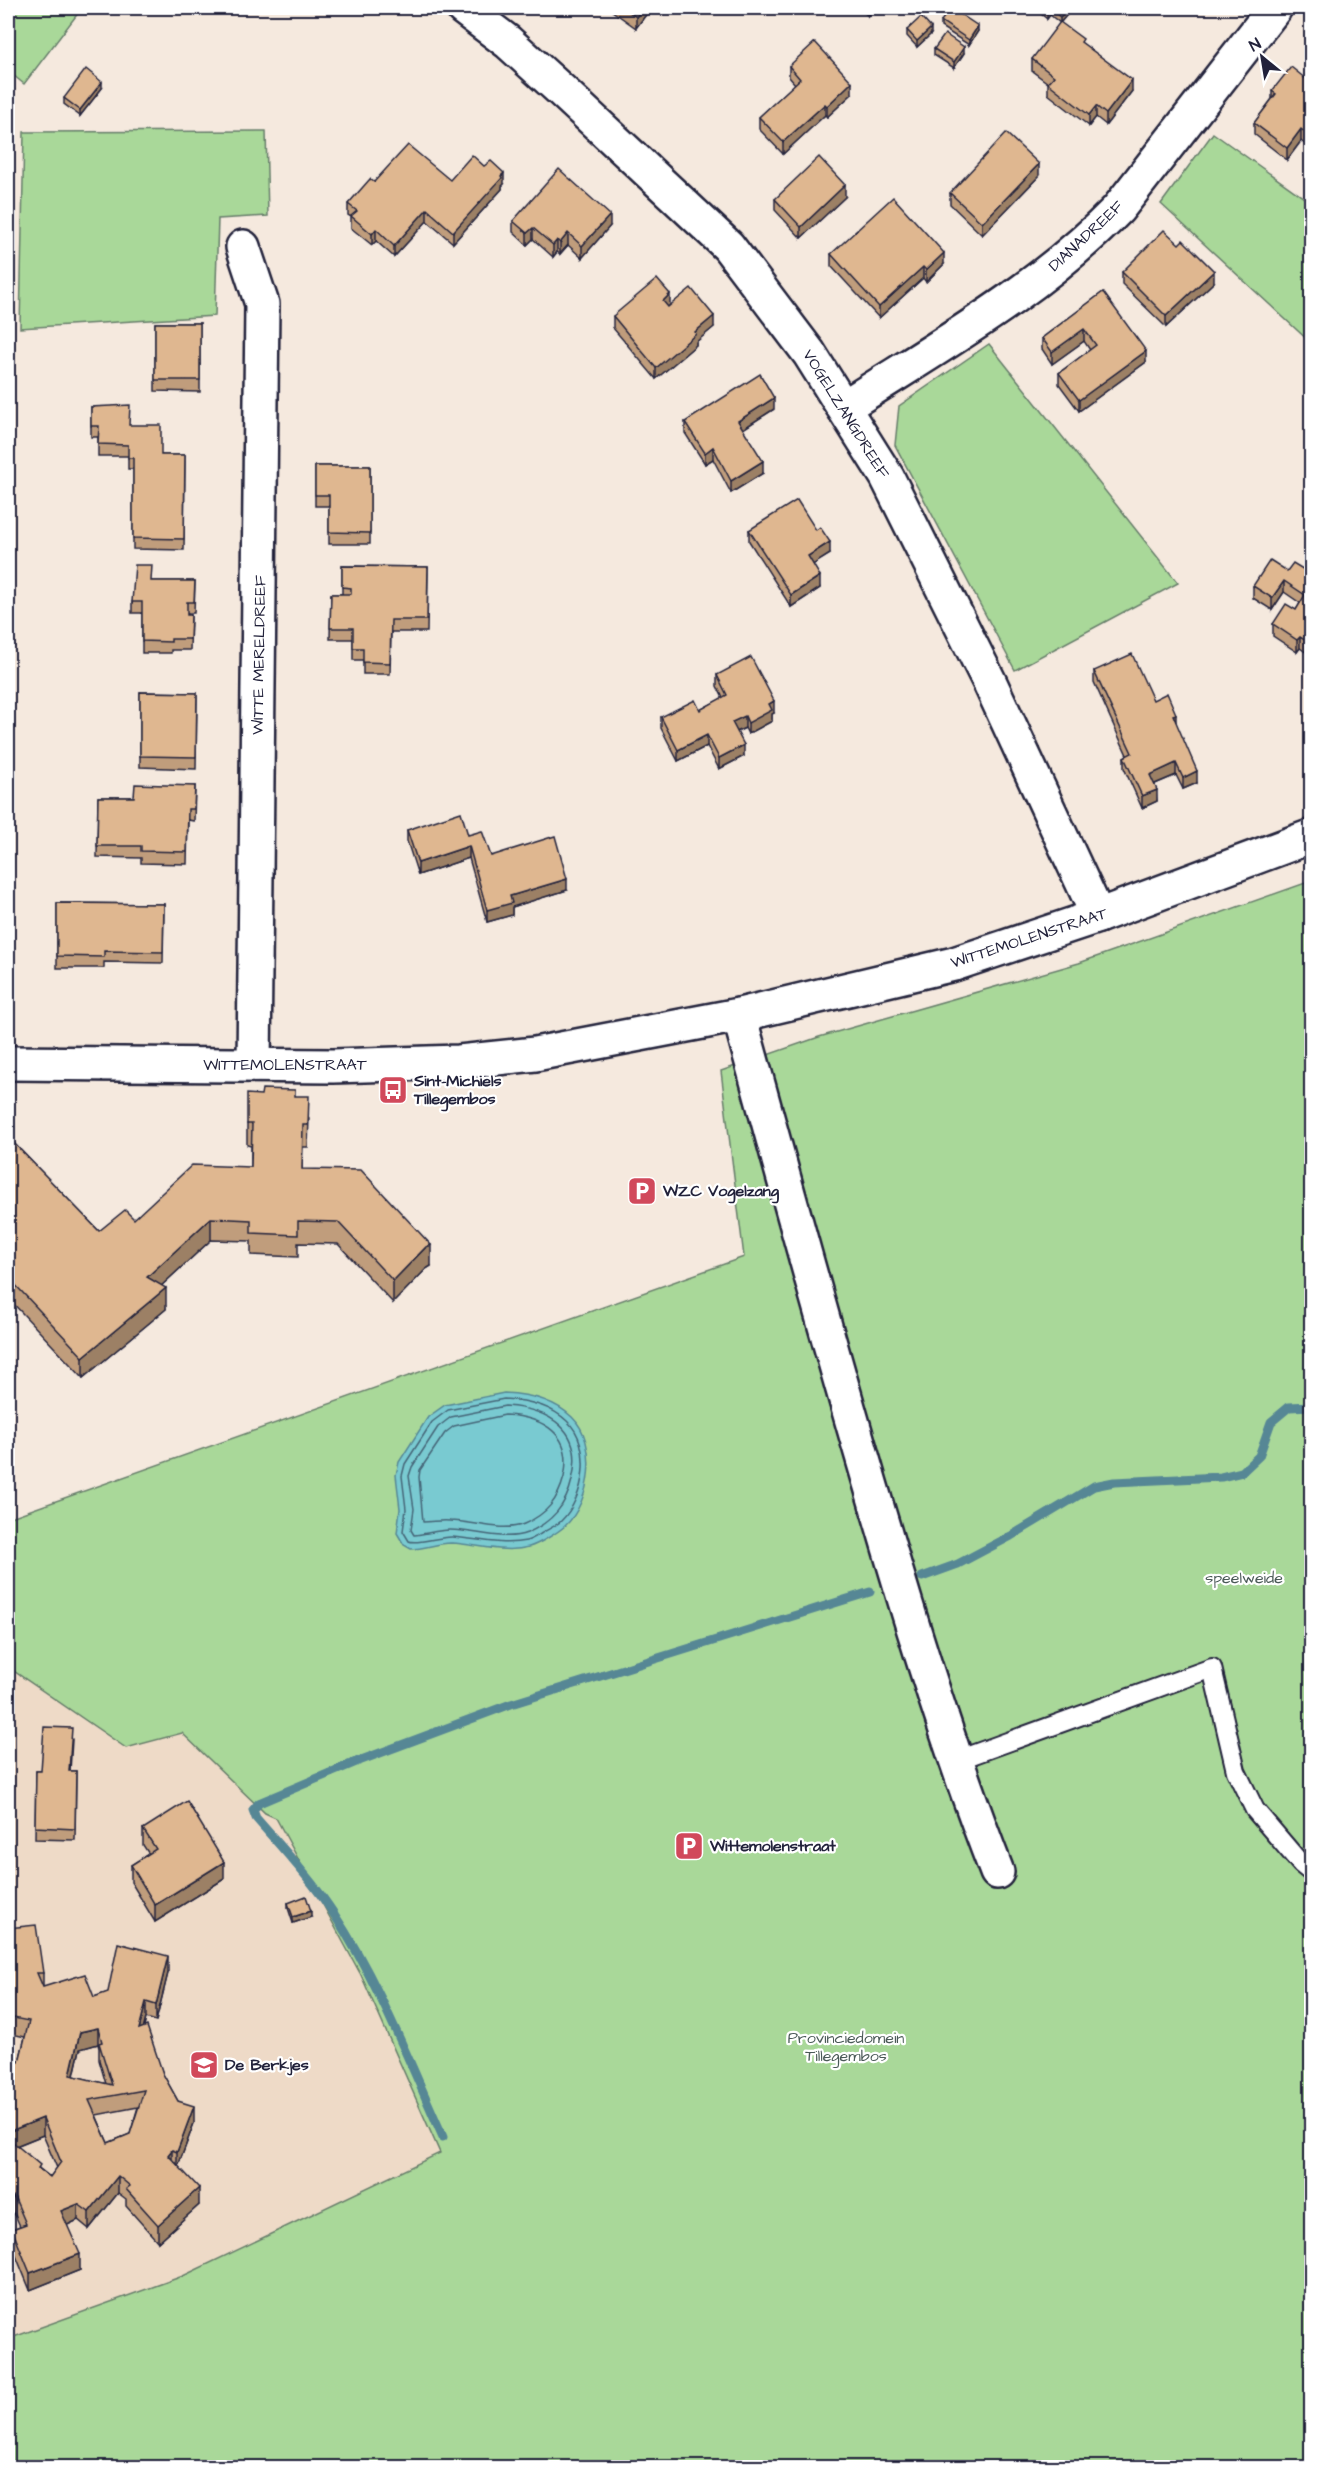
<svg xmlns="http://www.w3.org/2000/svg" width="1319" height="2475" font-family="'Architects Daughter',sans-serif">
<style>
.built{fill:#eedac7}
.green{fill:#a9d899;stroke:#667d6a;stroke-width:1.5}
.water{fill:#79cad1;stroke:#568795;stroke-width:1.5}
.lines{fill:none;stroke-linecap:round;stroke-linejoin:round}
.shore{stroke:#456577;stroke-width:1.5}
.stream{stroke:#568795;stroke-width:9}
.lane-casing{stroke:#22223b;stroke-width:22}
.street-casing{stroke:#22223b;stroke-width:38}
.lane{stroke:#fff;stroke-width:18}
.street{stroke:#fff;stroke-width:33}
.wall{fill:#c09d7c;stroke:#22223b;stroke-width:1.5;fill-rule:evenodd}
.shaded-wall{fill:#9c8065;stroke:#22223b;stroke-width:1.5}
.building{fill:#dfb790;stroke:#22223b;stroke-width:1.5;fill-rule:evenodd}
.labels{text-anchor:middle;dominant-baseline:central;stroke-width:4.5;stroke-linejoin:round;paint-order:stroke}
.street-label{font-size:16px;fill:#22223b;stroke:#fff}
.poi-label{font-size:16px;font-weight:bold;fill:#22223b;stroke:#fff;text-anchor:start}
.park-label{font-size:16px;fill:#4a5957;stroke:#fff}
</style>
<rect width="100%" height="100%" fill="#f5e9de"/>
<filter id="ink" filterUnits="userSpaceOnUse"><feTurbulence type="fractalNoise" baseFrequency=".0167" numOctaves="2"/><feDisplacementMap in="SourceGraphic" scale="12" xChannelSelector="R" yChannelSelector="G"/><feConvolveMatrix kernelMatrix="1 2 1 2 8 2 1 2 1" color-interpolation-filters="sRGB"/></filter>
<g filter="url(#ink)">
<polygon class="built" points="8,1667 126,1748 182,1733 276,1818 361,1975 440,2154 183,2276 8,2339"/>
<g class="green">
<polygon points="8,8 82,8 24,84 8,71"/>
<polygon points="266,131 268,216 218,219 215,316 20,328 24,132"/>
<polygon points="1213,133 1311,203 1311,343 1161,204"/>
<polygon points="989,344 1178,583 1015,670 895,445 899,406"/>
<polygon points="1311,881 1311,2467 8,2467 8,2339 183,2276 440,2153 361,1975 276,1818 265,1813 182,1733 126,1748 8,1667 8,1518 744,1257 721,1071 819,1037 1079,963"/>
</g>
<path class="water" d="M504,1393C528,1394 553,1399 572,1417C599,1443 591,1502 565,1526C557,1533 539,1544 529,1547C504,1554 477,1544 451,1543C437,1543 425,1549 411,1549L404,1545L397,1533L400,1509L396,1475L399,1462L428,1417L445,1405Z"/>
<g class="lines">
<g class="shore">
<path d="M504,1399C527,1400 550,1405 567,1421C593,1445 585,1498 561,1521C556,1526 548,1529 542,1533C537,1536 531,1540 526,1541C502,1546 477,1539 453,1537C441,1536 416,1545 409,1541L403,1531L406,1509L402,1476L405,1464L432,1422L448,1410Z"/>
<path d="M505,1406C550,1409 585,1430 572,1480C566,1506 552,1522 527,1533C504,1542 474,1530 450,1530C437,1530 426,1534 414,1535L411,1530L414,1509L409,1476L412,1467L438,1427L451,1417Z"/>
<path d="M505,1415C543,1417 574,1434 564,1477C558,1500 547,1514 524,1524C502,1533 473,1521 450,1521C441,1520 432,1522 423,1522L419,1477L420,1470L445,1433L454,1426Z"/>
</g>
<g class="stream">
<polyline points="922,1577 958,1564 1011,1536 1094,1486 1114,1482 1221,1477 1242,1472 1259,1456 1271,1422 1289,1407 1312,1406"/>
<path d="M443,2137C409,2062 379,1983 334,1914C312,1880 283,1849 256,1818L253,1810L259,1803L356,1762L511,1704L870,1592"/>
</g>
<g class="lane-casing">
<polyline id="lane" points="955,1761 1212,1668 1236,1771 1255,1810 1301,1864 1312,1873"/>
</g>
<g class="street-casing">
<g id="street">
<polyline points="463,8 508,42 562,91 728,246 809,353 887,477 990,683 1098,916"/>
<polyline points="243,247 262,304 254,1065"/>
<path d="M844,407C939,346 1038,291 1118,209L1275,8"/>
<path d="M739,1015C786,1186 832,1357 883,1527C917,1644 953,1759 997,1872"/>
<polyline points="8,1063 333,1066 459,1062 535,1054 739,1015 954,964 1098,916 1312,836"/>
</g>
</g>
<use href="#lane" class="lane"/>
<use href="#street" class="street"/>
</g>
<g class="wall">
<polygon points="608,8 651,8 636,28"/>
<polygon points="859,8 876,8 868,16"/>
<polygon points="1034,8 1071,8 1071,10 1060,23 1050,15 1047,19"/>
<polygon points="941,21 978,31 969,45 941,27"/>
<polygon points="907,30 931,34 917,47 907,36"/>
<polygon points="1083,44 1132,91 1106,125 1096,117 1089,126 1048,94 1048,83 1032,71 1032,59"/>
<polygon points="934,49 964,53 954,68 934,55"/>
<polygon points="789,66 852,94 827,117 825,115 783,154 759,129 759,117 795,84 789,77"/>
<polygon points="1311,83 1311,149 1301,141 1287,160 1254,134 1254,123 1272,99 1272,91"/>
<polygon points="102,88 80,116 64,104 64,98"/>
<polygon points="1039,176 982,235 950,204 950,193"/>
<polygon points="450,180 504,184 502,186 502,189 453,243 427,221 394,257 376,241 372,245 351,228 351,217 348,215 348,204 374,182"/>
<polygon points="845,197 801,238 775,210 775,199"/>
<polygon points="513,221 610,226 582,258 568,245 560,254 557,252 553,257 533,239 527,245 513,232"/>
<polygon points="831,254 944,264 926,282 923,278 879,318 831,266"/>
<polygon points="1122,272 1214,282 1166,327 1122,284"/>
<polygon points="1103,292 1146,362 1079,411 1059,384 1059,373 1090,350 1084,341 1052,364 1042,349 1042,338"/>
<polygon points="670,305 714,327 696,342 696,345 656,379 613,328 613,316"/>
<polygon points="155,323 200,323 200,392 155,391"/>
<polygon points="91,407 129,425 161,455 185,455 184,550 133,549 133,469 128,469 128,456 98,456 98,437 91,437"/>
<polygon points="774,409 743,429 763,473 731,493 713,459 705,464 685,433 685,422"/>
<polygon points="315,466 370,466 370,544 329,544 329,506 315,506"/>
<polygon points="749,530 830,554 813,564 820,588 791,607 749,541"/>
<polygon points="342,566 428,567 427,632 391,632 390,674 363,674 363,660 353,660 353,639 330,639 331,594 342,594"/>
<polygon points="1287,571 1311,574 1311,656 1300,648 1297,652 1273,636 1273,624 1296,610 1300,603 1284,592 1272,610 1253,598 1253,586"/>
<polygon points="151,581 195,581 194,613 187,613 187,615 191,615 190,650 171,650 171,653 142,653 142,613 132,613 132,602"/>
<polygon points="1094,671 1153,700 1176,724 1197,783 1183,789 1176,775 1155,784 1157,801 1142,808 1124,768 1124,757 1127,755 1094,682"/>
<polygon points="717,675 774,713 772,714 772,721 748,734 745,728 737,732 744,756 719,769 707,746 678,761 661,728 661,717 700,710 723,698 717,686"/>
<polygon points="140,692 197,693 196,769 140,767"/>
<polygon points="195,786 194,821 188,820 187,864 141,863 141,858 97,857 98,797 134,797"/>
<polygon points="407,830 468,835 491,856 567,890 512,907 512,915 487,922 469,858 418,875 407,841"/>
<polygon points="57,903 164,904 163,963 104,962 104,968 57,968"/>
<polygon points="295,1096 309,1118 308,1147 303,1147 302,1169 431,1266 426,1269 393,1303 338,1244 298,1243 298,1257 251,1255 251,1241 211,1240 162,1285 166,1309 83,1378 8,1298 8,1137 99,1231 134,1219 251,1167 251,1146 247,1145 247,1124"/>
<polygon points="72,1740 70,1771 76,1771 75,1840 35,1839 36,1771 41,1771"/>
<polygon points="143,1829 224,1879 155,1922 131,1882 131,1865 149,1854 143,1845"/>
<polygon points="288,1903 311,1917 293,1923 288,1908"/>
<path d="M8,1928L43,1973V1987L94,1997L168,1973L156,2021L146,2018L144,2027L163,2074L178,2101L194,2123L178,2166L199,2205L158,2242L126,2206V2199L118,2193L89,2229L78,2220L67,2225L80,2270L30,2290L12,2246V2229L20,2226L14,2213L8,2222V2057L19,2062L25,2037L8,2033ZM98,2044L99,2048V2060L106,2084L74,2076L80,2049ZM138,2107L130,2134L108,2143L96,2115ZM43,2135L57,2168L50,2177L40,2169L16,2146Z"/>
</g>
<g class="shaded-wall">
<polygon points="643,8 651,8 636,28 636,17"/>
<polygon points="871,8 876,8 868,16 868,10"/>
<polygon points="1068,8 1071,8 1071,10 1060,23 1060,17"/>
<polygon points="1050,9 1050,15 1047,19 1047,13"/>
<polygon points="978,26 978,31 969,45 969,40"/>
<polygon points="931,28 931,34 917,47 917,41"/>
<polygon points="964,47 964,53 954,68 954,62"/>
<polygon points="1132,80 1132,91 1106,125 1106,114"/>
<polygon points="102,82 102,88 80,116 80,110"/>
<polygon points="852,82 852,94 827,117 827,106"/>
<polygon points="825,104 825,115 783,154 783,142"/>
<polygon points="1096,106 1096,117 1089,126 1089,115"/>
<polygon points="1301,129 1301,141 1287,160 1287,148"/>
<polygon points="1039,164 1039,176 982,235 982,223"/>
<polygon points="504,173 504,184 502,186 502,189 453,243 453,232"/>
<polygon points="845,185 845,197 801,238 801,227"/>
<polygon points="427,209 427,221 394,257 394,246"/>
<polygon points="610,215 610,226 582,258 582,246"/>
<polygon points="533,228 533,239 527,245 527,233"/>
<polygon points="376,229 376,241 372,245 372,234"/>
<polygon points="568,233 568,245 560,254 560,243"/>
<polygon points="557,240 557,252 553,257 553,245"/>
<polygon points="944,253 944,264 926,282 926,270"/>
<polygon points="923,267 923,278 879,318 879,307"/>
<polygon points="1214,271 1214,282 1166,327 1166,316"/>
<polygon points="670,294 670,305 663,312 663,301"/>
<polygon points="714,316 714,327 696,342 696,345 656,379 656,368 695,332"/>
<polygon points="1084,329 1084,341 1052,364 1052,352"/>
<polygon points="1146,351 1146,362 1079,411 1079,400"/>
<polygon points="774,398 774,409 738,432 738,421"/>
<polygon points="713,447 713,459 705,464 705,453"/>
<polygon points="763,461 763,473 731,493 731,481"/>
<polygon points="830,542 830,554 808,568 808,556"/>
<polygon points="820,576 820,588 791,607 791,595"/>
<polygon points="1284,581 1284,592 1272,610 1272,598"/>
<polygon points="1300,637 1300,648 1297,652 1297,640"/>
<polygon points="774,701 774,713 772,714 772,721 748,734 748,723 769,704"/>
<polygon points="1176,714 1176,725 1173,715"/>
<polygon points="745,716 745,728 732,734 732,722"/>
<polygon points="707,735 707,746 678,761 678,750"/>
<polygon points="744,745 744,756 719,769 719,758"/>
<polygon points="1176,763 1176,775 1150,786 1150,775"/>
<polygon points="1197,771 1197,783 1183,789 1183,778"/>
<polygon points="1157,790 1157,801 1142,808 1142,796"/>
<polygon points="469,846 469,858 418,875 418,863"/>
<polygon points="567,879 567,890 512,907 512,915 487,922 487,910 510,896"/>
<polygon points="211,1218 211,1240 147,1299 147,1277"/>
<polygon points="431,1245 431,1266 426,1269 393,1303 393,1281 426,1247"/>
<polygon points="166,1288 166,1309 83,1378 83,1357"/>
<polygon points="224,1862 224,1879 155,1922 155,1905"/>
<polygon points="311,1911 311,1917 293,1923 293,1917"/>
<polygon points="168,1956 168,1973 156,2021 156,2005"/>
<polygon points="146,2002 146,2018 139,2046 139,2029"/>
<polygon points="98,2028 98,2044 80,2049 70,2092 70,2075 80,2032"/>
<polygon points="194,2106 194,2123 177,2169 177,2152"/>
<polygon points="43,2118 43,2135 8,2149 8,2132"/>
<polygon points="172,2150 172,2167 168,2155"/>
<polygon points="118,2176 118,2193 89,2229 89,2212"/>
<polygon points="199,2188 199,2205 158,2242 158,2225"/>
<polygon points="14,2196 14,2213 8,2222 8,2205"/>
<polygon points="78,2204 78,2220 61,2228 61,2211"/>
<polygon points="80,2254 80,2270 30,2290 30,2273"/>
</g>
<g class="building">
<polygon points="624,8 643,8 636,17"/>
<polygon points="951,8 978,26 969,40 941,21"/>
<polygon points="1041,8 1068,8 1060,17 1050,9 1047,13"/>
<polygon points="921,17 931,28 917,41 907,30"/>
<polygon points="1060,22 1083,39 1081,42 1132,80 1106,114 1096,106 1089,115 1048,83 1054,76 1032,59"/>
<polygon points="945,34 964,47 954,62 934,49"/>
<polygon points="815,42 852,82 827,106 825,104 783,142 759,117 800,79 789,66"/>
<polygon points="1291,67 1311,83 1311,137 1301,129 1287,148 1254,123 1276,94 1272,91"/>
<polygon points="86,69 102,82 80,110 64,98"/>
<polygon points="1006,133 1039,164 982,223 950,193"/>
<polygon points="408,145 450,180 472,155 484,166 491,161 504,173 501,176 502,178 453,232 427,209 394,246 376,229 372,234 351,216 357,211 348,204 370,179 374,182"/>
<polygon points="819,157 845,185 801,227 775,199"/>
<polygon points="559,169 610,215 582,246 568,233 560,243 557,240 553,245 533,228 527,233 513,221"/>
<polygon points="893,197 944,253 926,270 923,267 879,307 831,254"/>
<polygon points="1164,230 1179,244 1183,240 1214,271 1166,316 1122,272"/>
<polygon points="657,279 670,294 663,301 668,307 691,288 714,316 695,332 696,334 656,368 613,316"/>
<polygon points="1103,292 1146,351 1079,400 1059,373 1096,345 1084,329 1052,352 1042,338"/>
<rect x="155" y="323" width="45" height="57"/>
<polygon points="760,374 774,398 738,421 763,461 731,481 713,447 705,453 685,422"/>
<polygon points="130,405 129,425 161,425 161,455 185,455 184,539 133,538 133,458 128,458 128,445 98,444 99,426 91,426 91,407"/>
<polygon points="315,466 370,466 370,533 329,532 329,495 315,495"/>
<polygon points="797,500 816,530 820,527 830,542 808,556 820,576 791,595 749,530"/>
<polygon points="1270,560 1287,571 1293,563 1311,574 1311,644 1300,637 1297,640 1273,624 1286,604 1296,610 1305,595 1284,581 1272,598 1253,586"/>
<polygon points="135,565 152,565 151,581 195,581 194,602 187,602 187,615 191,615 190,639 171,639 171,642 142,641 142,602 132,602"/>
<polygon points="342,566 428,567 427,620 391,620 390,663 363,662 363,648 353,648 353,628 330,628 331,594 351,594 351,588 342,587"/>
<polygon points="1132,654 1153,700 1167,693 1176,714 1173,715 1197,771 1183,778 1176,763 1150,775 1157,790 1142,796 1124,757 1132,753 1094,671"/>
<polygon points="751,657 774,701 769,704 772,710 748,723 745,716 732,722 744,745 719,758 707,735 678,750 661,717 695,700 700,710 727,695 717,675"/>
<polygon points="140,692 197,693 196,757 140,756"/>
<polygon points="135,784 195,786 194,809 188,809 187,852 141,851 141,846 97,846 98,797 134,797"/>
<polygon points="461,812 468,835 482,831 491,856 555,836 567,879 510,896 512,903 487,910 469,846 418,863 407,830"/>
<polygon points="57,903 164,904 163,952 104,951 104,957 57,956"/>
<polygon points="262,1089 295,1090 295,1096 309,1096 308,1125 303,1125 302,1169 361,1170 431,1245 426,1247 393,1281 338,1222 298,1221 298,1235 251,1233 251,1220 211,1218 147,1277 166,1288 83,1357 8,1277 8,1137 99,1231 125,1210 134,1219 192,1165 251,1167 252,1124 247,1124 247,1094 261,1095"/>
<polygon points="44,1727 72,1728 69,1771 76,1771 75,1829 35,1827 36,1771 41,1771"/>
<polygon points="187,1801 224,1862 155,1905 131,1865 156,1849 143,1829"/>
<polygon points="306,1896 311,1911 293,1917 288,1903"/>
<path d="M36,1925L43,1973H37L43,1987L85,1974L94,1997L108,1992L118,1943L168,1956L156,2005L146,2002L139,2029L147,2026L163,2074L178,2101L194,2106L177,2152L172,2150L168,2155L199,2188L158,2225L126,2189L130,2186L118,2176L89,2212L78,2204L61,2211L80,2254L30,2273L12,2229L26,2224L14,2196L8,2205V2138L40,2165L38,2168L50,2177L61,2162L43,2118L8,2132V2057L19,2062L29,2021L8,2017V1928ZM98,2028L102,2042L99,2043L112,2085L70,2075L80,2032ZM144,2090L130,2134L108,2143L89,2100Z"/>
</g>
</g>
<defs>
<g id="bus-square" transform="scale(1.5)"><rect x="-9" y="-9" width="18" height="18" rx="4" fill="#d1495b" stroke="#fff"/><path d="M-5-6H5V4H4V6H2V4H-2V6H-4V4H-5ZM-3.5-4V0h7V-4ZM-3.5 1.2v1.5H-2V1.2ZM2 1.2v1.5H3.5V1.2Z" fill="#fff"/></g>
<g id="parking-square" transform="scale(1.5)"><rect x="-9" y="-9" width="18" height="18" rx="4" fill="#d1495b" stroke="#fff"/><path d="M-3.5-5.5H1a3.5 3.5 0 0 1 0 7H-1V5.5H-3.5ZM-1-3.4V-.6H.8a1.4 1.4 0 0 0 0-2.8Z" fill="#fff"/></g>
<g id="school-square" transform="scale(1.5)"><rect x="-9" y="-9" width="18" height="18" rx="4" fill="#d1495b" stroke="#fff"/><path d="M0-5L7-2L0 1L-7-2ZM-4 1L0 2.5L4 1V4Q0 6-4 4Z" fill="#fff"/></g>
</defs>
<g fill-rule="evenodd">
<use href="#bus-square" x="393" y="1090"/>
<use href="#parking-square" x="642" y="1191"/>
<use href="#parking-square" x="689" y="1846"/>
<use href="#school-square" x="204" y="2065"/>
</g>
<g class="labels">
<g class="street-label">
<text transform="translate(1086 236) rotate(-43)">DIANADREEF</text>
<text transform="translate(846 414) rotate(58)">VOGELZANGDREEF</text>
<text transform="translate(259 655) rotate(-89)">WITTE MERELDREEF</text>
<text transform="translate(1029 938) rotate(-18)">WITTEMOLENSTRAAT</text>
<text x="285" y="1065">WITTEMOLENSTRAAT</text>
</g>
<g class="poi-label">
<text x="414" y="1081">Sint-Michiels<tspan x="414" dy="18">Tillegembos</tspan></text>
<text x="663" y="1191">WZC Vogelzang</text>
<text x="710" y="1846">Wittemolenstraat</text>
<text x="225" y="2065">De Berkjes</text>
</g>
<g class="park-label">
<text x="1244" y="1578">speelweide</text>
<text x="846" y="2038">Provinciedomein<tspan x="846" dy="18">Tillegembos</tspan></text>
</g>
</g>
<rect width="1319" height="2475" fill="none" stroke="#fff" stroke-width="30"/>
<rect x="15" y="15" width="1289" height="2445" fill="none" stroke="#22223b" stroke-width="2" filter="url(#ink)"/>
<g transform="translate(1262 57) rotate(330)" stroke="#ffffff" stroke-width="4.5" paint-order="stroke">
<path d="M0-4.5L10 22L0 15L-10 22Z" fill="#22223b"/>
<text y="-9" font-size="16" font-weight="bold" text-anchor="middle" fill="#22223b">N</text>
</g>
</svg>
